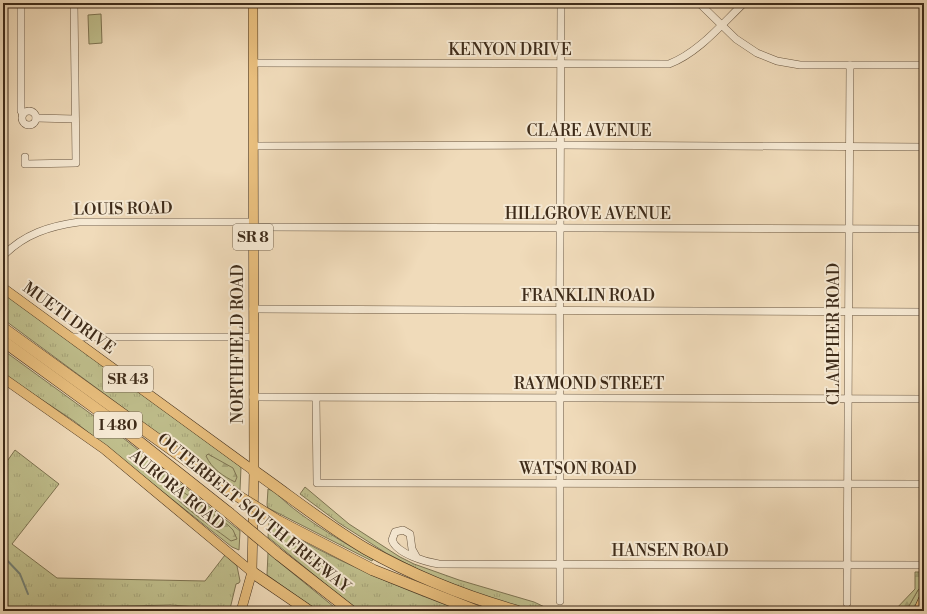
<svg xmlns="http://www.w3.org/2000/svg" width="927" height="614" font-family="'Libre Bodoni',serif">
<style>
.grass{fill:url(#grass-tufts);stroke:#7e7452}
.forest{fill:url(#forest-firs);stroke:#7e7452}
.park{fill:#bfbe8c;stroke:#7e7452}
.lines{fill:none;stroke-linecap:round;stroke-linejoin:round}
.stream{stroke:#758175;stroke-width:2}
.minor-casing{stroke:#6a5741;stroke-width:8}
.major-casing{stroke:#3e2b19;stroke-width:10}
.highway-casing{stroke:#3e2b19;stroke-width:12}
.minor{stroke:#f5e8d2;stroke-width:7}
.major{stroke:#e8be7d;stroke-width:9}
.highway{stroke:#e8be7d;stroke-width:11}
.highway-bridge-casing{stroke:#3e2b19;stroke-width:12;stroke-linecap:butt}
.highway-bridge{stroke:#e8be7d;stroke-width:11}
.labels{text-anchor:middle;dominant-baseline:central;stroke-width:4;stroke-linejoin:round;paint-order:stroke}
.shield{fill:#f5e8d2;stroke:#756450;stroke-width:1}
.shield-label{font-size:15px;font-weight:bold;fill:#3e2b19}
.street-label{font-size:16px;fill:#3e2b19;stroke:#f5e8d2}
</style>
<defs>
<pattern id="grass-tufts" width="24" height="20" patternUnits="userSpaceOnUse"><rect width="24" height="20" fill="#bfbe8c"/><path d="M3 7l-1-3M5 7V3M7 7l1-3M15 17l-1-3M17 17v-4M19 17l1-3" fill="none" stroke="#a5a378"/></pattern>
<pattern id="forest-firs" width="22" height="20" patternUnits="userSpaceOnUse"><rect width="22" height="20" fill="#bfbe8c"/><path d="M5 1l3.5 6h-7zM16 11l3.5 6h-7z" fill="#a5a378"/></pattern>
</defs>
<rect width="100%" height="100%" fill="#f0dbba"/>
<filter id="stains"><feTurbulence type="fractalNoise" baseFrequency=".005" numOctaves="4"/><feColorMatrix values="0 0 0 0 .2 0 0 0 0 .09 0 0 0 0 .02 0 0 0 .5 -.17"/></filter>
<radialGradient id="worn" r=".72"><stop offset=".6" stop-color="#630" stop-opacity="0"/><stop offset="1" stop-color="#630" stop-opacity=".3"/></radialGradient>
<g class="grass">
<polygon points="3,293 241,467 240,490 175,446 3,319"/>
<polygon points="3,350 113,430 240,531 239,550 232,547 74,421 3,374"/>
<polygon points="15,450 59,484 12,544 57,578 205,581 225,555 237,566 240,581 239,583 236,584 230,609 170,605 84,607 84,611 3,611 3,467"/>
<polygon points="305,487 349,524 400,557 414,564 459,580 534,602 551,610 573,611 534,611 489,598 427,574 386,553 339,523 300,494"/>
<path d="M268,489L276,492C290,511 350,547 373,559L372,561L268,508L267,505Z"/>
<path d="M269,522C331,559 396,587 463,611H358L268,537Z"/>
<polygon points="268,553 339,611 318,611 267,575"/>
<path d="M924,584C924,594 917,601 913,611H906L918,590Z"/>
</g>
<g class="forest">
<path d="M208,454L233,468L237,477L235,482C223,476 212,469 206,456Z"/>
<path d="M167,480L228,525L233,530L237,539L231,541L227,538C214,528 163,495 167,480Z"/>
<polygon points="915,572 924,572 924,584 918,590 906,611 894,611 915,589"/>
</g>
<polygon class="park" points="101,14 102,43 89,44 88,15"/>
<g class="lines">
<polyline class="stream" points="3,556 20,574 28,594"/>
<g class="minor-casing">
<g id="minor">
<polyline points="21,3 21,111 23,114"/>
<polyline points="699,3 736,39 757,53 777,61 800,65 924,65"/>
<path d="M253,63L669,64C698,53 721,25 744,3"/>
<circle cx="29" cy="118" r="7"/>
<polyline points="36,118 75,119"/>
<polyline points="253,146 556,145 924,147"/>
<polyline points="25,157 25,164 76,163 74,3"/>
<polyline points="253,227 924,229"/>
<path d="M3,256C24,234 50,226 79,222H253"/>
<polyline points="253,309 924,312"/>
<polyline points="70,337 253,337"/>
<polyline points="253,397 924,399"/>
<polyline points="316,398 317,483 924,484"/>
<path d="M417,558L412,549L410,534L403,530L395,532L392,540C397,554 426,562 439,564L924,565"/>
<path d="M560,601C559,402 560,202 561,3"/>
<polyline points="847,603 850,65"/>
</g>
</g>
<g class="major-casing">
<g id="major">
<polyline points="3,288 254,471"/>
<polyline points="3,378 104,449 252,572"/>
<polyline points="241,611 252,572 254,471 253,3"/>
</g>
</g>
<g class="highway-casing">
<g id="highway">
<polyline points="3,328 225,488"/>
<polyline points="3,341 109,418 229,513"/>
<path d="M254,471C291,497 327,526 366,549C414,576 464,596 517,611"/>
<polyline points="278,521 373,570 477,611"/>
<polyline points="278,554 351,611"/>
<polyline points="252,572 309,611"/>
<polyline points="919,611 924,600"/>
</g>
</g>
<use href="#minor" class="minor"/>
<use href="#major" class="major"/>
<use href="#highway" class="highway"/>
<g class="highway-bridge-casing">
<g id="highway-bridge">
<polyline points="225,488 278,521"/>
<polyline points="229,513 278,554"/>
</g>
</g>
<use href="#highway-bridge" class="highway-bridge"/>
</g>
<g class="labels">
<g class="shield">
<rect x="233" y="224" width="40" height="26" rx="3"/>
<rect x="103" y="366" width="50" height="26" rx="3"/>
<rect x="94" y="412" width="48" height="26" rx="3"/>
</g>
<g class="shield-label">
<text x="253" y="237">SR 8</text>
<text x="128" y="379">SR 43</text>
<text x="118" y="425">I 480</text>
</g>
<g class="street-label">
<text x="510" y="50">KENYON DRIVE</text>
<text x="589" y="131">CLARE AVENUE</text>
<text transform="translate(123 209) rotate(-1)">LOUIS ROAD</text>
<text x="588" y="214">HILLGROVE AVENUE</text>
<text x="588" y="296">FRANKLIN ROAD</text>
<text transform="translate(69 318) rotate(36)">MUETI DRIVE</text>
<text transform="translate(834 334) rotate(-90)">CLAMPHER ROAD</text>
<text transform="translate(238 344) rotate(-90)">NORTHFIELD ROAD</text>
<text x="589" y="384">RAYMOND STREET</text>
<text x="578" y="469">WATSON ROAD</text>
<text transform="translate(177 490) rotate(39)">AURORA ROAD</text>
<text transform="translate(254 513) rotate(39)">OUTERBELT SOUTH FREEWAY</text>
<text x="670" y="551">HANSEN ROAD</text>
</g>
</g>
<rect width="927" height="614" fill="none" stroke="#f0dbba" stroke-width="16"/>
<rect x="4" y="4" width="919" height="606" fill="none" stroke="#3e2b19" stroke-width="2"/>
<rect x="8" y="8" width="911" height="598" fill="none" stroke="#3e2b19"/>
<rect width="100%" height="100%" filter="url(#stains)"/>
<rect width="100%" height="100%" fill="url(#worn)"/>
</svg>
